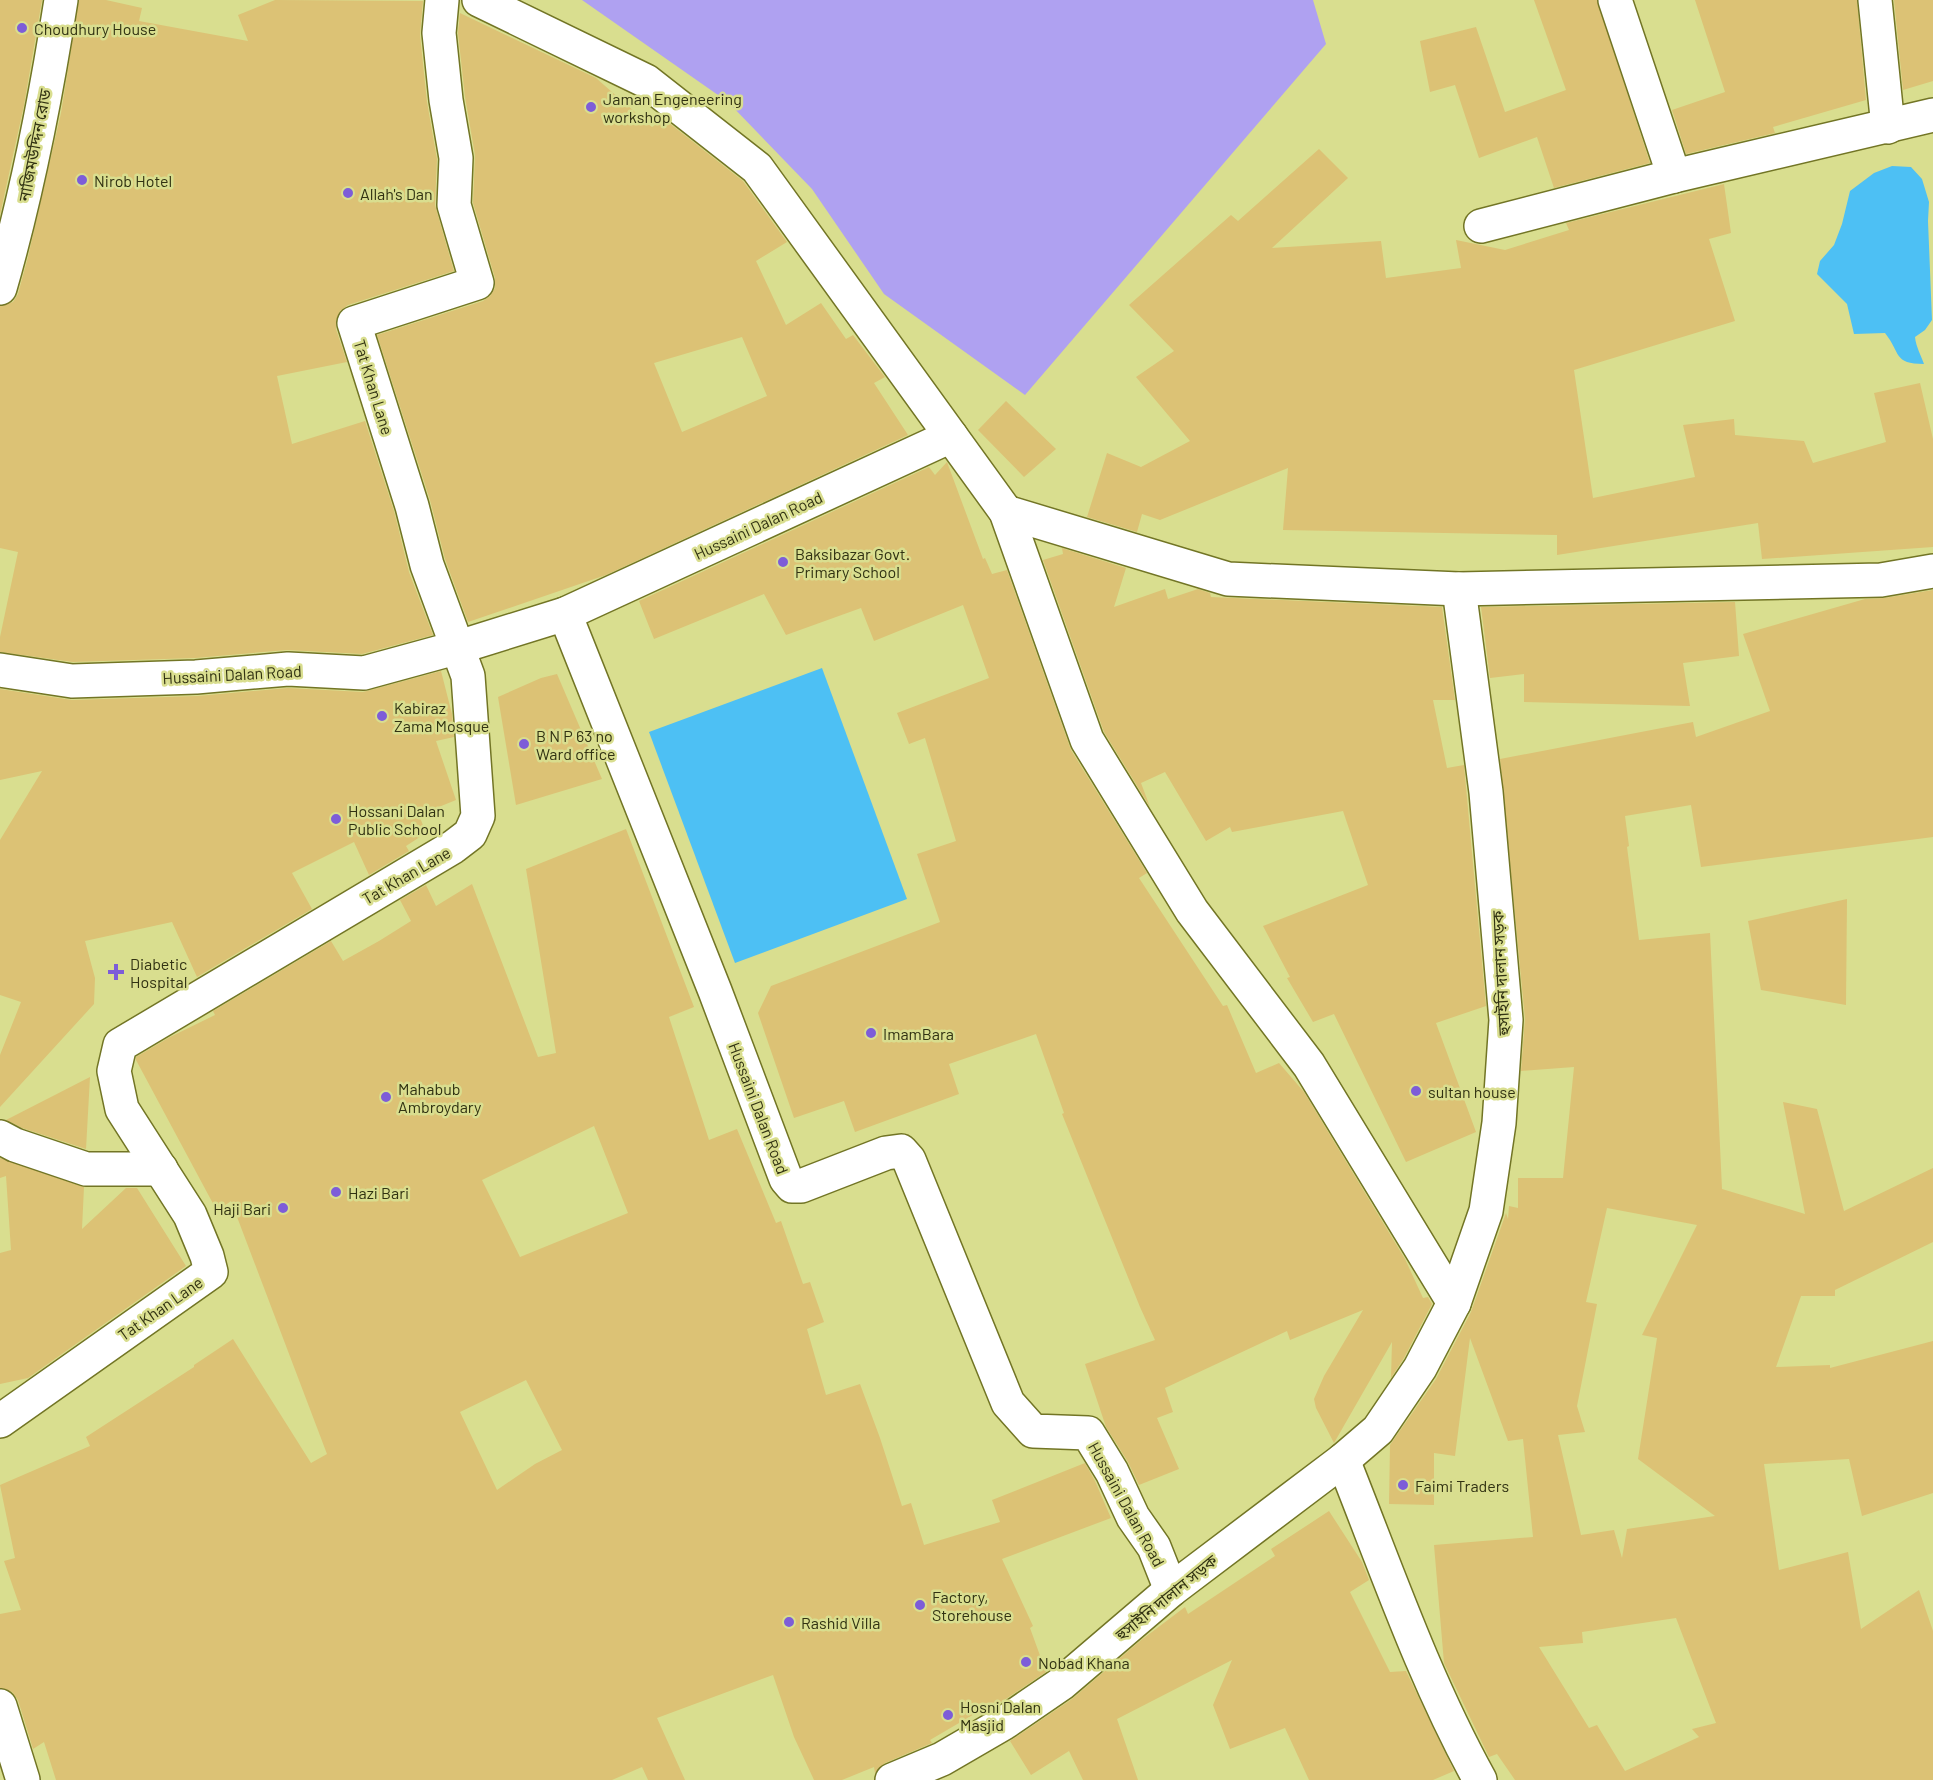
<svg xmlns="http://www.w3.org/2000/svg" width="1933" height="1780" font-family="Barlow,'Noto Sans Bengali',sans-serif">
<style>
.green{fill:#afa1f1}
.water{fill:#4dc0f4}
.building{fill:#dcc275;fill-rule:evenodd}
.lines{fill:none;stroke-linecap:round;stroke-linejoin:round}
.minor-casing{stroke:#727525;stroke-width:36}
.minor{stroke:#fff;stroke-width:33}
.poi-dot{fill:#7d5dd8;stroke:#d9de8f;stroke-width:2}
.labels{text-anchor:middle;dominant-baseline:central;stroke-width:5;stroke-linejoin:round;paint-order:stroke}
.poi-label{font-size:16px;fill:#313212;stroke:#d9de8f;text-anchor:start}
.street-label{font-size:16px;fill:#313212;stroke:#d9de8f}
</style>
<rect width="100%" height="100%" fill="#d9de8f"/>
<polygon class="green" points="582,0 1313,0 1326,44 1025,395 884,294 812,189 728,102"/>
<g class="water">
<path d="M1892,166L1911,167L1922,179L1929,202L1928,221L1932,320L1925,330L1915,337C1916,347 1921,355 1924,364C1893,364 1901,353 1885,333L1854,334L1847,304L1817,274L1820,261L1834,245L1842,224L1850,191L1874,173Z"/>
<polygon points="822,668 907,899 735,963 649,732"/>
</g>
<g class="building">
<polygon points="0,0 42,0 24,105 0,215"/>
<polygon points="79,0 106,0 142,8 139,21 248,41 238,15 275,0 423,1 420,35 427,102 437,159 435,205 454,271 348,305 340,311 336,320 336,329 347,362 277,376 292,444 365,421 394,511 409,572 433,635 362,654 287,650 195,658 73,662 0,652 0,637 18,552 0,548 0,306 13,302 18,294 28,257 61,113"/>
<polygon points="1534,0 1597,0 1650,163 1554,188 1537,137 1479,158 1455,85 1430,92 1420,41 1476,27 1505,112 1566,90"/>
<polygon points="1695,0 1857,0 1866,100 1773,127 1775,133 1686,154 1672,110 1725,92"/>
<polygon points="1894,0 1933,0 1933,81 1903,90"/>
<path d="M460,13L596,78L652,127L664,119L743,181L787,242L756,261L786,325L821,303L846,339L853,335L885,377L874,383L908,435L606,575L468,622L445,559L430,500L377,335L483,301L490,296L495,288V278L473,203L475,155L465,97L458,33ZM742,337L767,396L682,432L654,363Z"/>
<polygon points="1319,149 1348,178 1272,248 1381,241 1386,278 1461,268 1456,240 1505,250 1569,230 1566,223 1724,184 1731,233 1709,239 1735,321 1574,370 1593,498 1695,477 1683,425 1734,419 1735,435 1804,441 1813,463 1886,442 1874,393 1920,383 1933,439 1933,547 1762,559 1758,523 1557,555 1557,535 1283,530 1288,468 1160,520 1142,514 1137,532 1087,517 1107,453 1141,467 1190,441 1136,377 1174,351 1129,305 1231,215 1238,221"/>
<polygon points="1006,401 1056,449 1024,477 978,430"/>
<polygon points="947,462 983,559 985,558 992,574 1007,570 1071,750 1147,873 1139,878 1223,1006 1227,1005 1256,1073 1279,1063 1304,1092 1405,1259 1423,1298 1428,1297 1432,1304 1404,1358 1391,1378 1392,1342 1334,1443 1316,1408 1314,1399 1324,1376 1363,1310 1290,1340 1287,1331 1165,1388 1173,1412 1157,1418 1179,1469 1139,1485 1128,1462 1106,1427 1085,1364 1155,1340 1140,1307 1062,1114 1064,1113 1036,1034 949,1064 959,1094 855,1132 844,1101 794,1118 758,1013 771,986 940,922 917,854 956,841 925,738 909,744 897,713 989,678 963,605 874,641 861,608 786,635 764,594 654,639 639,601 929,467 935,475"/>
<polygon points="1062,548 1126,568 1114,607 1165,589 1168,599 1198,589 1210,593 1211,597 1442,607 1455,700 1433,700 1447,768 1464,765 1486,1006 1436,1023 1476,1132 1406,1162 1334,1014 1313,1022 1287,978 1290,977 1263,926 1368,885 1343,811 1232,832 1230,827 1206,841 1165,772 1141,783 1150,807 1104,732 1043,560 1063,554"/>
<path d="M1933,590V837L1701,867L1691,805L1625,816L1629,846L1627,847L1639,940L1710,933L1722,1189L1805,1214L1783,1102L1817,1109L1844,1211L1933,1168V1242L1835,1290V1296H1801L1776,1367L1830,1365V1368L1933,1341V1493L1862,1516L1849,1459L1764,1464L1779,1570L1848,1552L1861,1629L1919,1590L1933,1631V1780H1515L1497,1754L1489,1757L1444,1663L1434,1545L1533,1537L1523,1439L1508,1441L1470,1338L1455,1456L1434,1453V1505L1389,1504L1390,1445L1436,1379L1471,1312L1506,1213L1508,1219L1509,1206L1518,1208V1178H1563L1574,1067L1521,1071L1525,1019L1500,759L1693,722L1696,737L1770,711L1743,634L1865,599L1884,598ZM1607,1208L1697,1225L1642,1335L1657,1338L1638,1459L1715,1516L1627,1529L1622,1558L1614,1530L1581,1535L1558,1435L1585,1432L1577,1406L1597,1304L1586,1302ZM1676,1618L1716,1723L1692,1729L1699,1737L1625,1771L1597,1725L1589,1728L1539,1647L1583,1643L1582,1632Z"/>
<polygon points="1735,602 1739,656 1683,663 1690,706 1524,702 1524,674 1490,678 1481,607"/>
<polygon points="441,671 452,714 454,737 436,741 456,800 419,815 426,833 406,846 409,851 369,875 354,842 292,873 312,909 197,977 172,922 85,941 95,978 94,1004 0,1107 0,1055 21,1002 0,995 0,840 42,771 0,780 0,689 72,700 197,696 288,688 363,692"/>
<polygon points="557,674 602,779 516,805 498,697 541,678"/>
<path d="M626,829L694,1007L669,1017L709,1140L737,1129L776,1223L781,1221L803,1284L810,1282L824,1322L807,1329L826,1395L860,1384L880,1438L902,1506L911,1503L924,1545L1000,1522L992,1500L1085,1463L1095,1481L1111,1518L1002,1559L1033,1626L1030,1628L1046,1672L994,1707L990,1710L988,1706L930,1740L932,1743L885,1763L875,1773L874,1767L842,1780H814L794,1737L773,1675L657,1718L685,1780H648L642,1767L612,1780H56L44,1742L33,1749L18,1700L12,1692L0,1688V1614L21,1610L4,1561L15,1558L0,1485L90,1446L86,1437L194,1367V1365L233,1339L311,1463L327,1454L231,1201L217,1211L136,1060V1057L170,1037L215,1015L213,1011L331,941L343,961L379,941L411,921L400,900L426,885L436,906L472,884L538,1057L556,1053L526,869ZM594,1126L628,1213L520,1257L482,1180ZM526,1380L562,1450L535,1464L497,1490L460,1412Z"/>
<polygon points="1847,899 1846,1005 1761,990 1748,921"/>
<polygon points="90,1077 86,1149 22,1128 6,1120"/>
<polygon points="0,1158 84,1187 82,1229 126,1188 137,1188 186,1266 28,1378 0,1384 0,1253 11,1250 6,1176 0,1178"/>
<polygon points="1329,1511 1362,1562 1369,1580 1350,1592 1390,1672 1406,1671 1454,1771 1433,1780 1309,1780 1285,1728 1230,1749 1213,1705 1232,1660 1117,1719 1138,1780 1083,1780 1069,1751 1031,1775 1010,1741 1072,1699 1140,1641 1185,1607 1188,1614 1275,1556 1271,1549"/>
</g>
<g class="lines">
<g class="minor-casing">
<g id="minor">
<polyline points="479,0 646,81 757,168 1006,512 1087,740 1192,911 1309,1065 1454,1303"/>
<polyline points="1615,0 1674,176"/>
<polyline points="1875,0 1888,127"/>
<polyline points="1481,226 1674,176 1933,115"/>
<path d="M0,288C27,194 46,97 61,0"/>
<polyline points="1006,512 1228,579 1459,589 1881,580 1933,571"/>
<polyline points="565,614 715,991 786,1179 792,1186 801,1186 886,1153 901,1151 909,1160 1008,1403 1033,1431 1088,1433 1112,1472 1133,1517 1154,1547 1171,1590"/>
<polyline points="0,670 72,681 196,677 288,669 364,673 459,647 565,614 951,436"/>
<polyline points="0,1137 15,1145 86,1169 161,1169"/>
<polyline points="0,1421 211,1272 207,1256 190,1215 122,1109 114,1071 120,1045 453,847 470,834 478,816 468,676 427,565 412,506 354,323 477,283 454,205 456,158 446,100 439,33 442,0"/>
<path d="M1343,1460C1386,1568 1424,1679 1480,1780"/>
<polyline points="0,1706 23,1780"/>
<polyline points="892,1780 942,1759 1004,1723 1061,1684 1171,1590 1343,1460 1378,1430 1420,1368 1454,1303 1486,1211 1499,1123 1506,1020 1486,792 1459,589"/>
</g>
</g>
<use href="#minor" class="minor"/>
</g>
<g class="poi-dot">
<circle cx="22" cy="28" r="6"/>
<circle cx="591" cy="107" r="6"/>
<circle cx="82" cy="180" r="6"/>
<circle cx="348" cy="193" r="6"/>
<circle cx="783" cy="562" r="6"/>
<circle cx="382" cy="716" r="6"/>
<circle cx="524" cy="744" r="6"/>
<circle cx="336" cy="819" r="6"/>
<path d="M113 963h6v6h6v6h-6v6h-6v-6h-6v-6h6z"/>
<circle cx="871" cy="1033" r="6"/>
<circle cx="1416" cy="1091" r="6"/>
<circle cx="386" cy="1097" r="6"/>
<circle cx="336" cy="1192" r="6"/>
<circle cx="283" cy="1208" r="6"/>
<circle cx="1403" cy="1485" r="6"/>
<circle cx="920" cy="1605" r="6"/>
<circle cx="789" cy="1622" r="6"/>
<circle cx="1026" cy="1662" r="6"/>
<circle cx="948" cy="1715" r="6"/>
</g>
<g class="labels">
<g class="poi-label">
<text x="34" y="28">Choudhury House</text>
<text x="603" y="98">Jaman Engeneering<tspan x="603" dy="18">workshop</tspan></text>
<text x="94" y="180">Nirob Hotel</text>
<text x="360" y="193">Allah's Dan</text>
<text x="795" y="553">Baksibazar Govt.<tspan x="795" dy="18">Primary School</tspan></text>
<text x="394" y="707">Kabiraz<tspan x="394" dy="18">Zama Mosque</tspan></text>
<text x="536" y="735">B N P 63 no<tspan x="536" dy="18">Ward office</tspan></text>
<text x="348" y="810">Hossani Dalan<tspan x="348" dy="18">Public School</tspan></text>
<text x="130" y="963">Diabetic<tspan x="130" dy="18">Hospital</tspan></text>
<text x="883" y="1033">ImamBara</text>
<text x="398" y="1088">Mahabub<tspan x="398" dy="18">Ambroydary</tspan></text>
<text x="1428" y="1091">sultan house</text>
<text x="348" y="1192">Hazi Bari</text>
<text x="271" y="1208" text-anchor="end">Haji Bari</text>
<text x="1415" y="1485">Faimi Traders</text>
<text x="932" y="1596">Factory,<tspan x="932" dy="18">Storehouse</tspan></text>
<text x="801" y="1622">Rashid Villa</text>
<text x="1038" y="1662">Nobad Khana</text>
<text x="960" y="1706">Hosni Dalan<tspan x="960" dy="18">Masjid</tspan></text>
</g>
<g class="street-label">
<text transform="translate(34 145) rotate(-79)">নাজিমউদ্দিন রোড</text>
<text transform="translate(374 387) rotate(73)">Tat Khan Lane</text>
<text transform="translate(758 525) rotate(-25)">Hussaini Dalan Road</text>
<text transform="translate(232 674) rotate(-3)">Hussaini Dalan Road</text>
<text transform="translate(406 875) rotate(-30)">Tat Khan Lane</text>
<text transform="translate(1500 973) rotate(-93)">হুসাইনি দালান সড়ক</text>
<text transform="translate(759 1108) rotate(69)">Hussaini Dalan Road</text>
<text transform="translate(160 1308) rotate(-35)">Tat Khan Lane</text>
<text transform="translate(1127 1504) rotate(61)">Hussaini Dalan Road</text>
<text transform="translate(1166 1597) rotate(-39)">হুসাইনি দালান সড়ক</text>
</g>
</g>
</svg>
